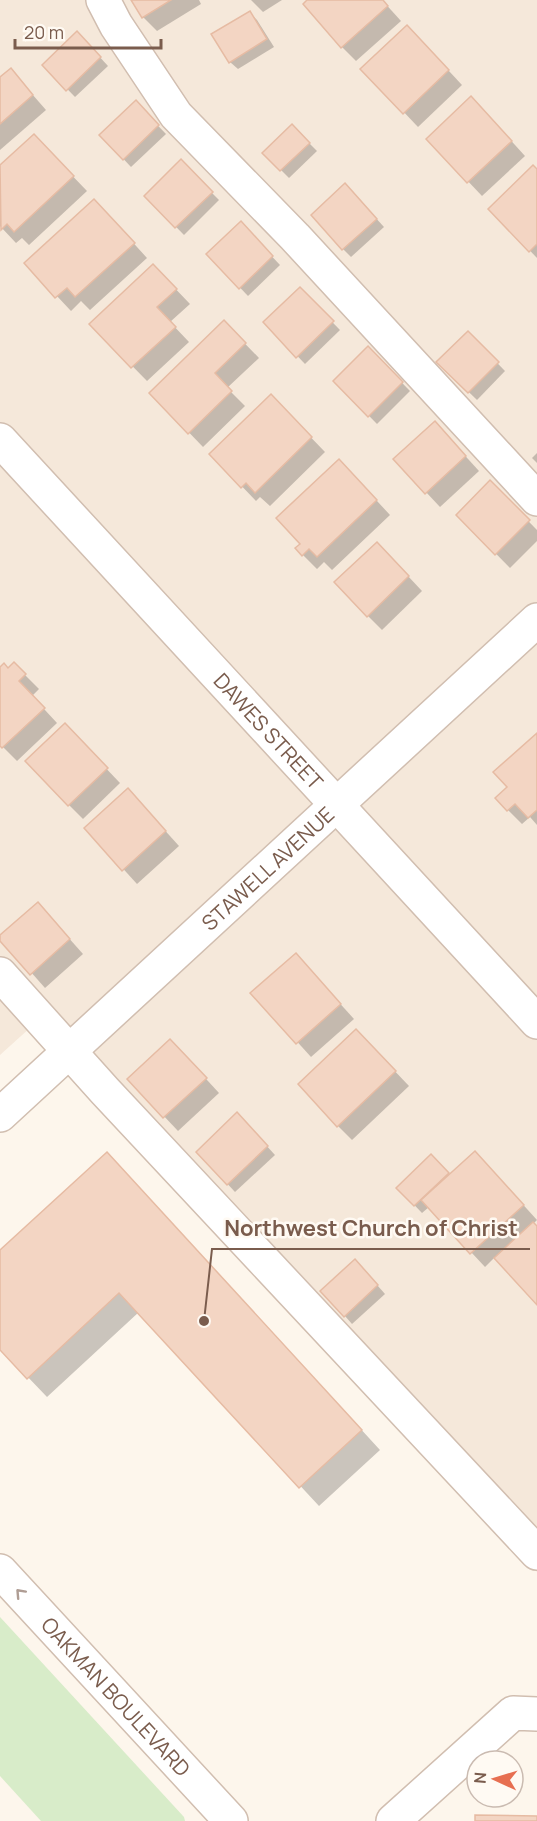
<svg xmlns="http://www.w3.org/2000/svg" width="537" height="1821" font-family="Manrope,sans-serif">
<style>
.residential{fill:#f5e8da}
.green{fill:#d8ecc9}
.shadow{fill:#0003}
.building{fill:#f3d5c3;stroke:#e6bba3;stroke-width:1.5}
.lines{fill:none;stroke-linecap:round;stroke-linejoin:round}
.minor-casing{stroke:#d1beb0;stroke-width:36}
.minor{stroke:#fff;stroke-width:33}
.oneway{stroke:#af9d94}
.labels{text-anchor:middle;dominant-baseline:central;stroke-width:5;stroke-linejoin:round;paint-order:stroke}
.street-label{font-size:21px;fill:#7a5c4d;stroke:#fffaf3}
.leader{fill:none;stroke:#7a5c4d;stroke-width:2}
.callout-dot{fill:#7a5c4d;stroke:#fffaf3;stroke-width:2}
.callout-label{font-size:22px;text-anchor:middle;font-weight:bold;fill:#7a5c4d;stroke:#fffaf3;stroke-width:5;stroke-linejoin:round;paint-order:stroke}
</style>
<rect width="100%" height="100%" fill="#fdf6ec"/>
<polygon class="residential" points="0,0 537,0 537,1572 31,1027 0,1055"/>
<polygon class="green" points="0,1617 184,1817 185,1821 41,1821 0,1776"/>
<g class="shadow">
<polygon points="133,0 199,0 201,4 157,31 143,17"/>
<polygon points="251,0 282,0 263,12"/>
<polygon points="310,0 382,0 401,21 356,61 342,47"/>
<polygon points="249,12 257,20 274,47 238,69 230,62"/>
<polygon points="85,41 108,66 75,97 44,65"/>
<polygon points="421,41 462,85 418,127 363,69"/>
<polygon points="11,70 46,110 0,150 0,79"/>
<polygon points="136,103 166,134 131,167 101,135"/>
<polygon points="485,112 525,156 482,196 428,139"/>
<polygon points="292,126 317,151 289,178 264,153"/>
<polygon points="34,136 87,191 29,245 22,238 16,243 0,226 0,168"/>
<polygon points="181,162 219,200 184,235 146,196"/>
<polygon points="537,171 537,258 490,209"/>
<polygon points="353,193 384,227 351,257 343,249"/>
<polygon points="108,215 147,258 90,310 81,301 71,311 26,263"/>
<polygon points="248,231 280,265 248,296 208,254"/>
<polygon points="167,280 190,304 170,322 189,342 147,381 91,324"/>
<polygon points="300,289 340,330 305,364 265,322"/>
<polygon points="224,322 259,358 227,388 245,406 203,447 151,393"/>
<polygon points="468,333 505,371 477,400 438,362"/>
<polygon points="368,348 410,391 377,424 335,381"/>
<polygon points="271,396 325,452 270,506 260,497 256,501 211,454"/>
<polygon points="448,437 479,471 440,507 395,459"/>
<polygon points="537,453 537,463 532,458"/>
<polygon points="353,475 390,515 332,570 324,562 317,569 303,555"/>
<polygon points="490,482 537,530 537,541 510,568 458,515"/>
<polygon points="391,558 422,591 382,630 368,616"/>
<polygon points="14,664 39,689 32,696 57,723 17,761 0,744 0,669 8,670"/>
<polygon points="537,735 537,825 530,817 522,824 497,799 509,787"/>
<polygon points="79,740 120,783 83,819 69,805"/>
<polygon points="142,805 179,846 137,884 86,828"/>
<polygon points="51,918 83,954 45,988 0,937"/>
<polygon points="296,955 354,1019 311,1057 253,993"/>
<polygon points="370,1045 409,1086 352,1140 338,1126"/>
<polygon points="184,1055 219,1093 178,1131 129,1079"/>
<polygon points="245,1122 275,1155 235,1192 198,1152"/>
<polygon points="431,1156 450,1176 489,1167 537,1220 533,1224 537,1228 537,1302 495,1257 485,1267 429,1207 422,1213 398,1188"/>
<polygon points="126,1173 380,1450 319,1506 139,1312 47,1397 0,1348 0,1253"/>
<polygon points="363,1269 385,1294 352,1324 345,1316"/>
</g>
<g class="building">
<polygon points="131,0 171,0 142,18"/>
<polygon points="307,0 383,0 388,6 341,48 303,4"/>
<polygon points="250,11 267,39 229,63 211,34"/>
<polygon points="407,25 449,70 403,114 360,69"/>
<polygon points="77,31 101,57 66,91 42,65"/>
<polygon points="11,68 33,95 0,124 0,77"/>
<polygon points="471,96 512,141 467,183 426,139"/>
<polygon points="136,100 159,125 123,160 99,135"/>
<polygon points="292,124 310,143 280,171 262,153"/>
<polygon points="34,134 74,176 14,232 7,224 1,230 0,165"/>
<polygon points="181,159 213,192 175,228 144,196"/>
<polygon points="533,165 537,169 537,244 529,252 488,209"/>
<polygon points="345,183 377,219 342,250 311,215"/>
<polygon points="94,199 135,243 75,297 67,288 55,298 24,263"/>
<polygon points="241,221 273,256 239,289 206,254"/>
<polygon points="153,264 177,289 157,307 176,327 131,368 89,324"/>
<polygon points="300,287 334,321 296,358 263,322"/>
<polygon points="224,320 246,343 215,373 232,391 188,434 149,393"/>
<polygon points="468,331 499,362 468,393 436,362"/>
<polygon points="368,346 403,382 368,417 333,381"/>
<polygon points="271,394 312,437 255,493 246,483 241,488 209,454"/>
<polygon points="435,421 466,456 425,494 393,459"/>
<polygon points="339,459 377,500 317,557 309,549 302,556 295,548 300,544 276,518"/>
<polygon points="490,480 530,520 495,555 456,515"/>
<polygon points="377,542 409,576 367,617 334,582"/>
<polygon points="14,662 26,674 19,681 45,708 2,748 0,746 0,667 4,663 8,668"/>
<polygon points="65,723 108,768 68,806 25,761"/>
<polygon points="537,733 537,810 528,818 515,804 507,811 495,798 507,787 493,772"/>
<polygon points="128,788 166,831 122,871 84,828"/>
<polygon points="38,902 70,939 30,975 0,941 0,935"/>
<polygon points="296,953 341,1004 296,1044 250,993"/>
<polygon points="356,1029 396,1071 337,1127 298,1084"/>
<polygon points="170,1039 207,1078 163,1118 127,1079"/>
<polygon points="237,1112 268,1146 227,1185 196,1152"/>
<polygon points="475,1151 524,1205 470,1254 421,1200"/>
<polygon points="107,1152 362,1430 299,1488 119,1293 27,1379 0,1350 0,1250"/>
<polygon points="431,1154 449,1173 414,1206 396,1188"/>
<polygon points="533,1222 537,1226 537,1305 494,1258"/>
<polygon points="355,1259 378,1285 344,1317 320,1291"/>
<polygon points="475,1815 537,1816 537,1821 475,1821"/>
</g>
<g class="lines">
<g class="minor-casing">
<g id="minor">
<polyline points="103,0 116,25 176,115 295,237 537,499"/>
<path id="s1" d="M0,440L537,1022"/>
<polyline points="0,974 105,1091 537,1553"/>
<path id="s2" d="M0,1115L537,620"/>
<path id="s3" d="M0,1571L231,1821"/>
<polyline points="393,1821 513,1713 537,1714"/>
</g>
</g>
<use href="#minor" class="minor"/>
</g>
<defs><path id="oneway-chevron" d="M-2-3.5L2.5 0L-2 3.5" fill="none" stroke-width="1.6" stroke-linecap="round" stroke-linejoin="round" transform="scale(1.5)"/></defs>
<use class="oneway" href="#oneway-chevron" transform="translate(20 1593) rotate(-133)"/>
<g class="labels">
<g class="street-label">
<text stroke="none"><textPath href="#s1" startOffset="396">DAWES STREET</textPath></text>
<text stroke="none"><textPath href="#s2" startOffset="364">STAWELL AVENUE</textPath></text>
<text stroke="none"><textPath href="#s3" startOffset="171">OAKMAN BOULEVARD</textPath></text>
</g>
</g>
<path class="leader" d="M204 1321L212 1249H530"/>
<circle class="callout-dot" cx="204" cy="1321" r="6"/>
<g class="callout-label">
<text x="371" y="1236">Northwest Church of Christ</text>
</g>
<g transform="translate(495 1779) rotate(274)"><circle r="28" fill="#fffaf3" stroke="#cabbb1" stroke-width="1.5"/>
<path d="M0-4.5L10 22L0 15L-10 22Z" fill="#e76f51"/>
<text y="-9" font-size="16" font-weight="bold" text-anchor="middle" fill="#7a5c4d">N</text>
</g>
<path d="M15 39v9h146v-9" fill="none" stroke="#7a5c4d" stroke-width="3"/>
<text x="24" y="39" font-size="18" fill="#7a5c4d" stroke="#fffaf3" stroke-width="4.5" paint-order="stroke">20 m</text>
</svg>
